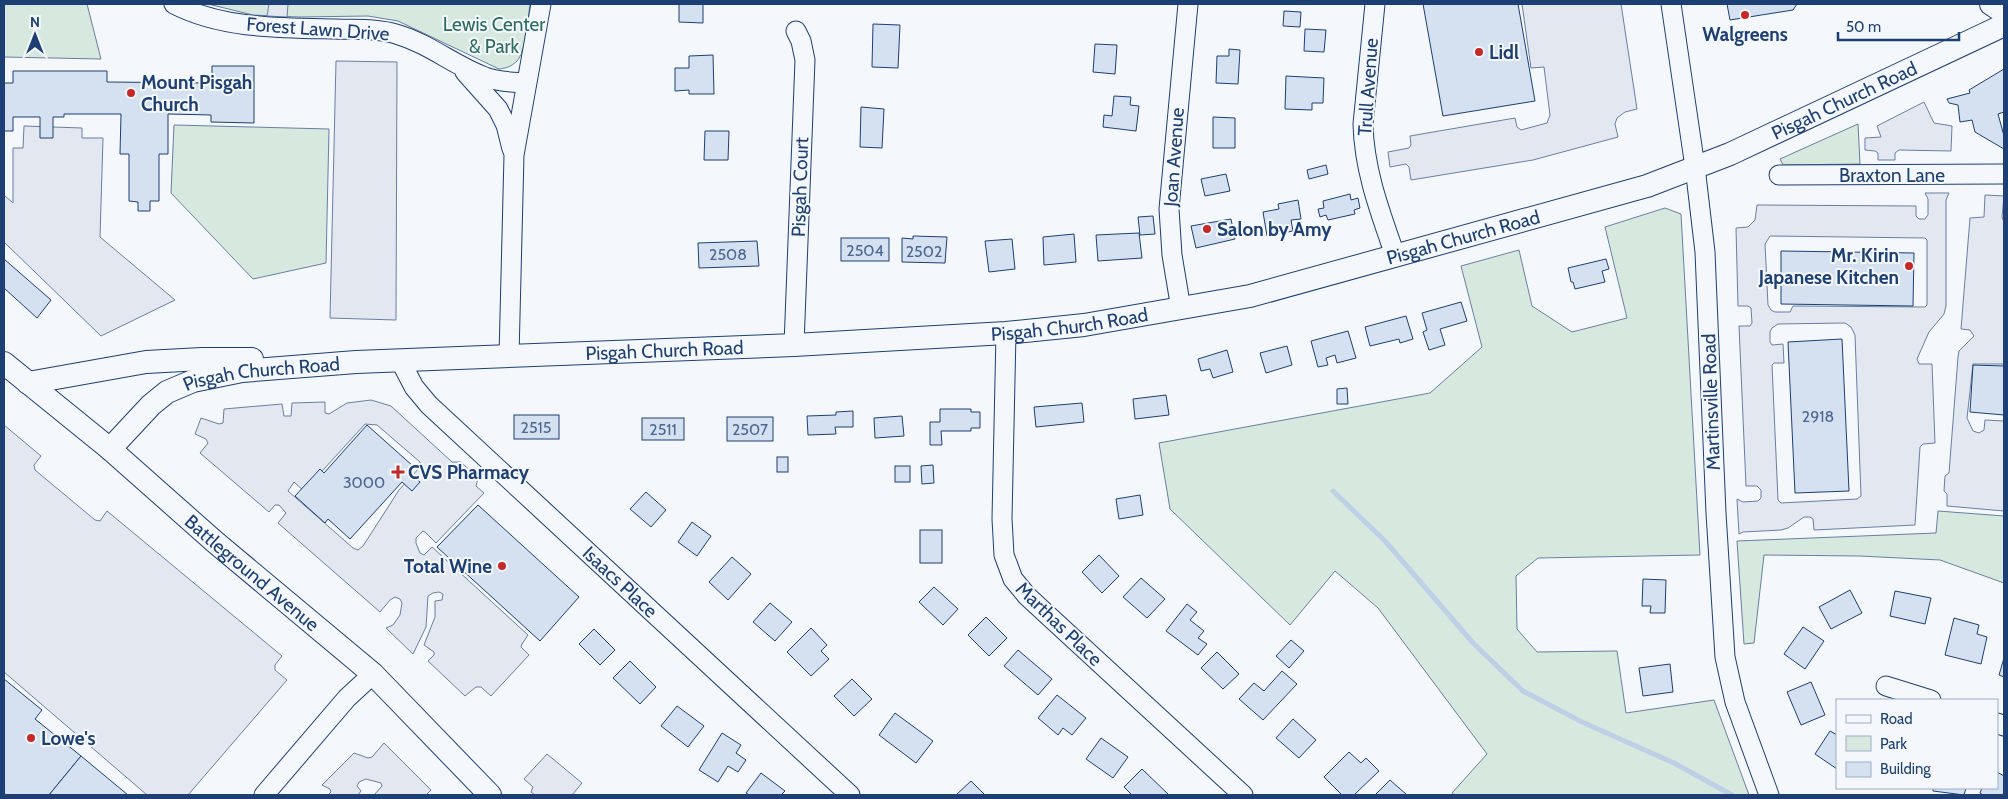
<svg xmlns="http://www.w3.org/2000/svg" width="2008" height="799" font-family="Cabin,sans-serif">
<style>
.green{fill:#d7e8df;stroke:#687fa3}
.parking{fill:#e3e8f0;stroke:#687fa3;fill-rule:evenodd}
.lines{fill:none;stroke-linecap:round;stroke-linejoin:round}
.stream{stroke:#bed0e5;stroke-width:5}
.building{fill:#d5e0f0;stroke:#1d3f73}
.minor-casing{stroke:#1d3f73;stroke-width:21}
.major-casing{stroke:#1d3f73;stroke-width:24}
.minor{stroke:#f4f7fb;stroke-width:19}
.major{stroke:#f4f7fb;stroke-width:22}
.poi-dot{fill:#c62828;stroke:#f4f7fb;stroke-width:2}
.labels{text-anchor:middle;dominant-baseline:central;stroke-width:4;stroke-linejoin:round;paint-order:stroke}
.number-label{font-size:16px;fill:#4b6792}
.park-label{font-size:19px;fill:#2c6c60;stroke:#f4f7fb}
.street-label{font-size:19px;fill:#1d3f73;stroke:#f4f7fb}
.poi-label{font-size:19px;font-weight:bold;fill:#1d3f73;stroke:#f4f7fb;text-anchor:start}
</style>
<rect width="100%" height="100%" fill="#f4f7fb"/>
<g class="green">
<polygon points="4,4 87,4 101,59 4,57"/>
<path d="M208,4H530C528,18 526,51 517,61C511,67 506,68 499,69L398,21L368,16L299,17L253,15Z"/>
<polygon points="1858,124 1860,164 1783,165 1780,159"/>
<polygon points="174,125 329,129 326,263 253,279 171,193"/>
<polygon points="1665,208 1681,214 1700,555 1538,558 1516,576 1517,629 1537,652 1617,651 1626,713 1714,700 1749,795 1454,795 1452,793 1487,754 1378,608 1335,571 1290,625 1170,509 1159,443 1430,393 1482,347 1461,266 1519,250 1532,306 1572,332 1627,318 1605,227"/>
<polygon points="1938,511 2004,516 2004,583 1940,560 1860,556 1764,555 1754,643 1744,644 1737,541 1936,533"/>
</g>
<g class="parking">
<polygon points="269,4 288,4 287,17 267,16"/>
<polygon points="1522,4 1621,4 1637,109 1625,112 1617,118 1615,124 1618,137 1533,160 1411,180 1409,167 1406,164 1390,167 1388,152 1409,148 1411,145 1410,136 1515,118 1517,127 1521,130 1547,123 1550,115 1544,67 1531,68"/>
<polygon points="336,61 397,62 396,320 330,318"/>
<polygon points="1924,102 1934,123 1952,126 1951,151 1899,150 1895,153 1895,160 1878,160 1878,153 1875,151 1865,150 1865,138 1881,137 1877,126"/>
<polygon points="24,126 82,128 82,138 103,138 100,237 175,300 101,336 4,242 4,195 13,203 13,148 23,148"/>
<path d="M1925,193H1949L1946,200V306L1944,314L1929,332L1917,359L1919,364H1932L1935,443L1923,444L1920,447L1915,525L1814,530L1813,519L1810,517H1804L1788,528L1781,530L1743,532L1739,534L1737,499L1743,502L1758,501L1761,498V490L1757,486H1746L1739,326H1750L1752,323L1751,308L1748,306H1738L1736,228L1748,227L1755,220L1757,205L1916,206V216L1919,219H1925L1928,215V199ZM1770,236L1925,238L1927,240V305L1925,307L1793,306L1790,312H1775L1771,310L1768,305L1765,244ZM1845,323L1851,327L1855,335L1861,496L1857,499L1781,503L1778,500L1772,365L1774,363H1784L1783,344L1772,345L1770,342V332L1772,328L1778,324Z"/>
<polygon points="1985,195 2004,196 2002,217 2004,222 2004,364 1973,364 1967,418 1973,431 1979,433 1984,430 1985,420 2004,421 2004,511 1947,506 1947,494 1944,491 1945,476 1949,473 1958,357 1959,351 1974,336 1970,330 1961,329 1970,218 1984,217"/>
<path d="M371,400L391,406L452,462H461L478,478L476,486L484,493L436,543L425,532L423,531L416,538V543L420,553L424,555L432,547L528,635L522,644L521,647L529,655L491,696L481,687H476L465,696L428,661L434,655V652L424,645L435,617V601L442,600L443,594L439,592L433,593L428,596L426,627L413,654L386,628L393,625L400,615L402,603L400,599L395,597L390,600L380,612L278,523L286,513L279,505H275L269,512L200,453L208,443L206,439L195,434L201,418L219,424L223,423L224,409L282,404L284,416H291L292,403L325,402V413L329,414L347,403ZM365,424L377,425L420,462V467L399,490L363,546L358,550L353,548L288,491L294,482L304,491Z"/>
<polygon points="4,425 41,456 34,465 35,470 95,520 100,521 107,511 282,656 275,665 275,670 287,680 188,795 147,795 4,672"/>
<polygon points="384,743 431,790 426,795 374,795 382,786 381,783 366,779 359,782 357,786 361,791 358,795 328,795 331,792 330,789 322,785 354,753 368,758 372,757"/>
<polygon points="547,754 582,783 572,795 535,795 531,792 533,787 524,779"/>
</g>
<g class="lines">
<polyline class="stream" points="1333,491 1385,541 1474,644 1523,691 1582,722 1674,763 1732,795"/>
</g>
<g class="building">
<polygon points="679,4 703,4 703,23 679,22"/>
<polygon points="1423,4 1518,4 1535,101 1443,116"/>
<polygon points="1727,4 1797,4 1793,10 1730,20"/>
<polygon points="1284,11 1301,12 1300,27 1283,26"/>
<polygon points="873,24 900,25 898,68 872,67"/>
<polygon points="1305,29 1326,30 1324,52 1304,51"/>
<polygon points="1095,44 1117,45 1115,74 1093,72"/>
<polygon points="1229,49 1240,50 1238,84 1216,83 1217,56 1229,56"/>
<polygon points="713,55 714,94 689,94 689,90 675,91 675,68 689,68 689,56"/>
<polygon points="212,66 254,66 254,123 211,122 211,115 168,114 168,154 159,154 159,201 150,201 150,211 138,211 138,202 129,201 129,154 120,154 121,114 64,114 64,117 53,117 53,138 40,138 40,117 13,117 13,131 4,131 4,83 13,83 13,71 107,71 107,82 212,83"/>
<polygon points="2004,69 2004,112 1998,114 2004,136 2004,149 1975,132 1972,120 1960,122 1958,105 1949,103 1947,99 1970,93 1969,90"/>
<polygon points="1286,76 1324,78 1323,103 1312,103 1312,110 1285,109"/>
<polygon points="1114,96 1131,97 1130,105 1139,106 1136,131 1103,127 1104,115 1112,116"/>
<polygon points="861,107 884,109 882,148 860,147"/>
<polygon points="1213,117 1235,118 1235,148 1213,148"/>
<polygon points="705,131 729,131 728,160 704,160"/>
<polygon points="1326,165 1328,174 1309,179 1307,170"/>
<polygon points="1226,174 1230,191 1205,196 1201,179"/>
<polygon points="1350,194 1351,200 1358,198 1360,208 1354,210 1355,214 1328,220 1326,215 1320,217 1318,209 1324,208 1323,201"/>
<polygon points="1298,200 1301,219 1291,220 1293,231 1267,236 1263,212 1279,209 1278,204"/>
<polygon points="1153,216 1155,234 1140,235 1138,217"/>
<polygon points="1231,219 1235,239 1196,248 1191,226"/>
<polygon points="1139,233 1142,258 1098,261 1096,235"/>
<polygon points="1074,234 1076,262 1044,265 1043,237"/>
<polygon points="913,236 947,237 945,263 902,262 902,238 913,239"/>
<rect x="841" y="238" width="48" height="23"/>
<polygon points="1012,239 1015,269 989,272 985,241"/>
<polygon points="757,241 759,266 699,268 698,243"/>
<polygon points="1781,251 1914,253 1913,306 1781,304"/>
<polygon points="4,259 51,300 37,318 4,288"/>
<polygon points="1606,259 1609,269 1602,271 1605,282 1575,289 1573,282 1571,282 1568,268"/>
<polygon points="1461,302 1467,321 1440,329 1445,345 1429,350 1423,332 1427,330 1422,313"/>
<polygon points="1406,316 1413,339 1400,343 1399,339 1370,346 1365,327"/>
<polygon points="1348,331 1356,358 1337,363 1335,355 1326,358 1328,365 1318,367 1311,341"/>
<polygon points="1842,339 1849,491 1795,493 1788,342"/>
<polygon points="1287,346 1292,365 1266,373 1260,353"/>
<polygon points="1227,350 1233,372 1213,378 1210,369 1201,371 1198,359"/>
<polygon points="1973,365 2004,366 2004,415 1970,412"/>
<polygon points="1347,388 1348,404 1337,404 1337,389"/>
<polygon points="1166,395 1169,415 1135,419 1133,399"/>
<polygon points="1082,403 1084,422 1036,427 1034,407"/>
<polygon points="940,409 971,409 971,412 980,412 980,428 971,428 971,431 941,431 942,445 930,445 930,422 940,422"/>
<polygon points="853,411 853,427 835,427 836,434 808,435 807,416 836,415 836,412"/>
<rect x="514" y="415" width="45" height="24"/>
<polygon points="902,416 904,436 875,438 874,418"/>
<rect x="727" y="417" width="46" height="24"/>
<rect x="642" y="418" width="42" height="22"/>
<polygon points="367,425 414,467 409,472 420,482 412,491 402,482 350,539 328,519 325,523 295,496 320,469 324,473"/>
<rect x="777" y="457" width="11" height="15"/>
<polygon points="933,465 934,483 922,484 921,466"/>
<rect x="895" y="466" width="15" height="16"/>
<polygon points="646,492 666,510 651,527 630,509"/>
<polygon points="1140,495 1143,515 1119,519 1116,499"/>
<polygon points="478,505 579,597 540,641 437,547"/>
<polygon points="692,522 711,536 697,556 678,542"/>
<rect x="920" y="530" width="22" height="33"/>
<polygon points="1099,555 1119,576 1102,593 1082,572"/>
<polygon points="732,557 751,574 728,600 709,582"/>
<polygon points="1141,578 1165,599 1147,618 1123,597"/>
<polygon points="1643,579 1666,580 1665,613 1650,613 1651,606 1642,606"/>
<polygon points="934,587 958,609 943,625 919,602"/>
<polygon points="1850,590 1862,613 1831,629 1819,607"/>
<polygon points="1895,591 1931,598 1925,624 1890,616"/>
<polygon points="770,603 792,622 775,641 753,622"/>
<polygon points="1187,604 1197,612 1190,620 1204,631 1198,638 1207,644 1198,655 1166,631"/>
<polygon points="986,617 1007,638 989,656 968,635"/>
<polygon points="1954,618 1979,625 1977,634 1987,637 1981,664 1945,655"/>
<polygon points="1803,627 1824,641 1805,669 1784,654"/>
<polygon points="811,628 827,645 821,651 829,659 811,676 787,652"/>
<polygon points="594,629 615,650 600,665 579,644"/>
<polygon points="1291,640 1304,651 1289,668 1276,656"/>
<polygon points="1018,650 1052,679 1038,695 1004,666"/>
<polygon points="1217,652 1239,674 1223,689 1201,668"/>
<polygon points="2004,658 2004,677 1999,675"/>
<polygon points="630,661 656,687 640,704 613,678"/>
<polygon points="1670,664 1673,692 1643,696 1639,668"/>
<polygon points="1282,671 1297,684 1263,720 1239,699 1254,683 1264,691"/>
<polygon points="4,679 42,710 35,719 81,756 49,795 4,795"/>
<polygon points="852,679 872,699 854,716 834,696"/>
<polygon points="1811,682 1825,715 1801,725 1787,692"/>
<polygon points="1057,695 1086,718 1072,735 1063,728 1058,735 1038,718"/>
<polygon points="677,706 704,726 688,747 661,726"/>
<polygon points="895,713 933,741 916,763 879,735"/>
<polygon points="1293,719 1316,740 1299,758 1276,738"/>
<polygon points="1830,731 1837,735 1837,769 1815,754"/>
<polygon points="722,733 741,745 736,753 746,760 738,772 728,766 718,782 699,770"/>
<polygon points="1101,738 1128,757 1113,778 1086,759"/>
<polygon points="1349,752 1361,763 1366,758 1379,771 1354,795 1342,795 1324,777"/>
<polygon points="81,756 128,795 49,795"/>
<polygon points="1142,769 1169,795 1132,795 1124,787"/>
<polygon points="1997,772 2004,776 2004,795 1983,795 1980,793 1982,788 1997,788"/>
<polygon points="761,773 785,791 781,795 749,795 746,793"/>
<polygon points="1390,780 1407,795 1375,795"/>
<polygon points="971,781 985,795 956,795"/>
<polygon points="1933,788 1966,788 1964,795 1933,791"/>
</g>
<g class="lines">
<g class="minor-casing">
<g id="minor">
<path d="M174,4C222,29 282,28 335,29C355,30 377,28 396,34C430,44 453,65 485,77C497,82 513,82 526,83"/>
<path d="M1375,4L1363,124C1364,170 1380,212 1395,255"/>
<polyline points="1671,4 1695,167 1705,252 1716,513 1725,657 1735,702 1769,795"/>
<polyline points="465,72 498,109 506,125 512,149"/>
<polyline points="1779,175 2004,174"/>
<polyline points="1181,309 1172,255 1169,209 1188,4"/>
<polyline points="1006,333 1002,519 1004,555 1013,579 1027,596 1243,795"/>
<polyline points="794,345 805,60 801,41 796,31"/>
<polyline points="509,356 514,155 541,4"/>
<polyline points="400,360 414,387 429,405 850,795"/>
<polyline points="1886,686 1931,700"/>
<polyline points="1997,723 2004,726"/>
<polyline points="264,795 347,698 373,674"/>
</g>
</g>
<g class="major-casing">
<g id="major">
<polyline points="1991,4 2004,13"/>
<path id="s1" d="M4,363L110,449L215,542L373,674L490,795"/>
<polyline points="28,383 146,362 202,359 252,359"/>
<path id="s2" d="M110,449L151,405L167,392L193,381L242,371L356,362L794,345L1006,333L1084,325L1250,296L1647,186L1730,154L2004,25"/>
</g>
</g>
<use href="#minor" class="minor"/>
<use href="#major" class="major"/>
</g>
<g class="poi-dot">
<circle cx="1745" cy="15" r="5"/>
<circle cx="1479" cy="52" r="5"/>
<circle cx="131" cy="93" r="5"/>
<circle cx="1207" cy="229" r="5"/>
<circle cx="1909" cy="266" r="5"/>
<path d="M395.5 464.5h5v5h5v5h-5v5h-5v-5h-5v-5h5z"/>
<circle cx="502" cy="566" r="5"/>
<circle cx="31" cy="738" r="5"/>
</g>
<g class="labels">
<g class="number-label">
<text x="865" y="250">2504</text>
<text x="924" y="251">2502</text>
<text x="728" y="254">2508</text>
<text x="1818" y="416">2918</text>
<text x="536" y="427">2515</text>
<text x="663" y="429">2511</text>
<text x="750" y="429">2507</text>
<text x="364" y="482">3000</text>
</g>
<g class="park-label">
<text x="494" y="24">Lewis Center<tspan x="494" dy="22">&amp; Park</tspan></text>
</g>
<g class="street-label">
<text transform="translate(318 29) rotate(4)">Forest Lawn Drive</text>
<text transform="translate(1368 87) rotate(-86)">Trull Avenue</text>
<text stroke="none"><textPath href="#s2" startOffset="1798">Pisgah Church Road</textPath></text>
<text transform="translate(1174 157) rotate(-86)">Joan Avenue</text>
<text x="1892" y="175">Braxton Lane</text>
<text transform="translate(800 187) rotate(-88)">Pisgah Court</text>
<text stroke="none"><textPath href="#s2" startOffset="1392">Pisgah Church Road</textPath></text>
<text stroke="none"><textPath href="#s2" startOffset="988">Pisgah Church Road</textPath></text>
<text stroke="none"><textPath href="#s2" startOffset="582">Pisgah Church Road</textPath></text>
<text stroke="none"><textPath href="#s2" startOffset="178">Pisgah Church Road</textPath></text>
<text transform="translate(1711 402) rotate(-92)">Martinsville Road</text>
<text stroke="none"><textPath href="#s1" startOffset="325">Battleground Avenue</textPath></text>
<text transform="translate(620 582) rotate(43)">Isaacs Place</text>
<text transform="translate(1059 624) rotate(44)">Marthas Place</text>
</g>
<g class="poi-label">
<text x="1745" y="34" text-anchor="middle">Walgreens</text>
<text x="1489" y="52">Lidl</text>
<text x="141" y="82">Mount Pisgah<tspan x="141" dy="22">Church</tspan></text>
<text x="1217" y="229">Salon by Amy</text>
<text x="1899" y="255" text-anchor="end">Mr. Kirin<tspan x="1899" dy="22">Japanese Kitchen</tspan></text>
<text x="408" y="472">CVS Pharmacy</text>
<text x="492" y="566" text-anchor="end">Total Wine</text>
<text x="41" y="738">Lowe's</text>
</g>
</g>
<rect width="2008" height="799" fill="none" stroke="#1d3f73" stroke-width="10"/>
<rect x="1836" y="699" width="162" height="90" fill="#f4f7fb" stroke="#9eadc5"/>
<rect x="1846" y="715" width="25" height="8" fill="#f4f7fb" stroke="#9eadc5"/>
<text x="1880" y="724" font-size="15" fill="#1d3f73">Road</text>
<rect x="1846" y="736" width="25" height="15" fill="#d7e8df" stroke="#9eadc5"/>
<text x="1880" y="749" font-size="15" fill="#1d3f73">Park</text>
<rect x="1846" y="762" width="25" height="15" fill="#d5e0f0" stroke="#9eadc5"/>
<text x="1880" y="774" font-size="15" fill="#1d3f73">Building</text>
<g transform="translate(35 35)" stroke="#f4f7fb" stroke-width="4" paint-order="stroke">
<path d="M0-4L9 19L0 12L-9 19Z" fill="#1d3f73"/>
<text y="-8" font-size="14" font-weight="bold" text-anchor="middle" fill="#1d3f73">N</text>
</g>
<path d="M1838 32v8h121v-8" fill="none" stroke="#1d3f73" stroke-width="2.5"/>
<text x="1846" y="32" font-size="15" fill="#1d3f73" stroke="#f4f7fb" stroke-width="4" paint-order="stroke">50 m</text>
</svg>
